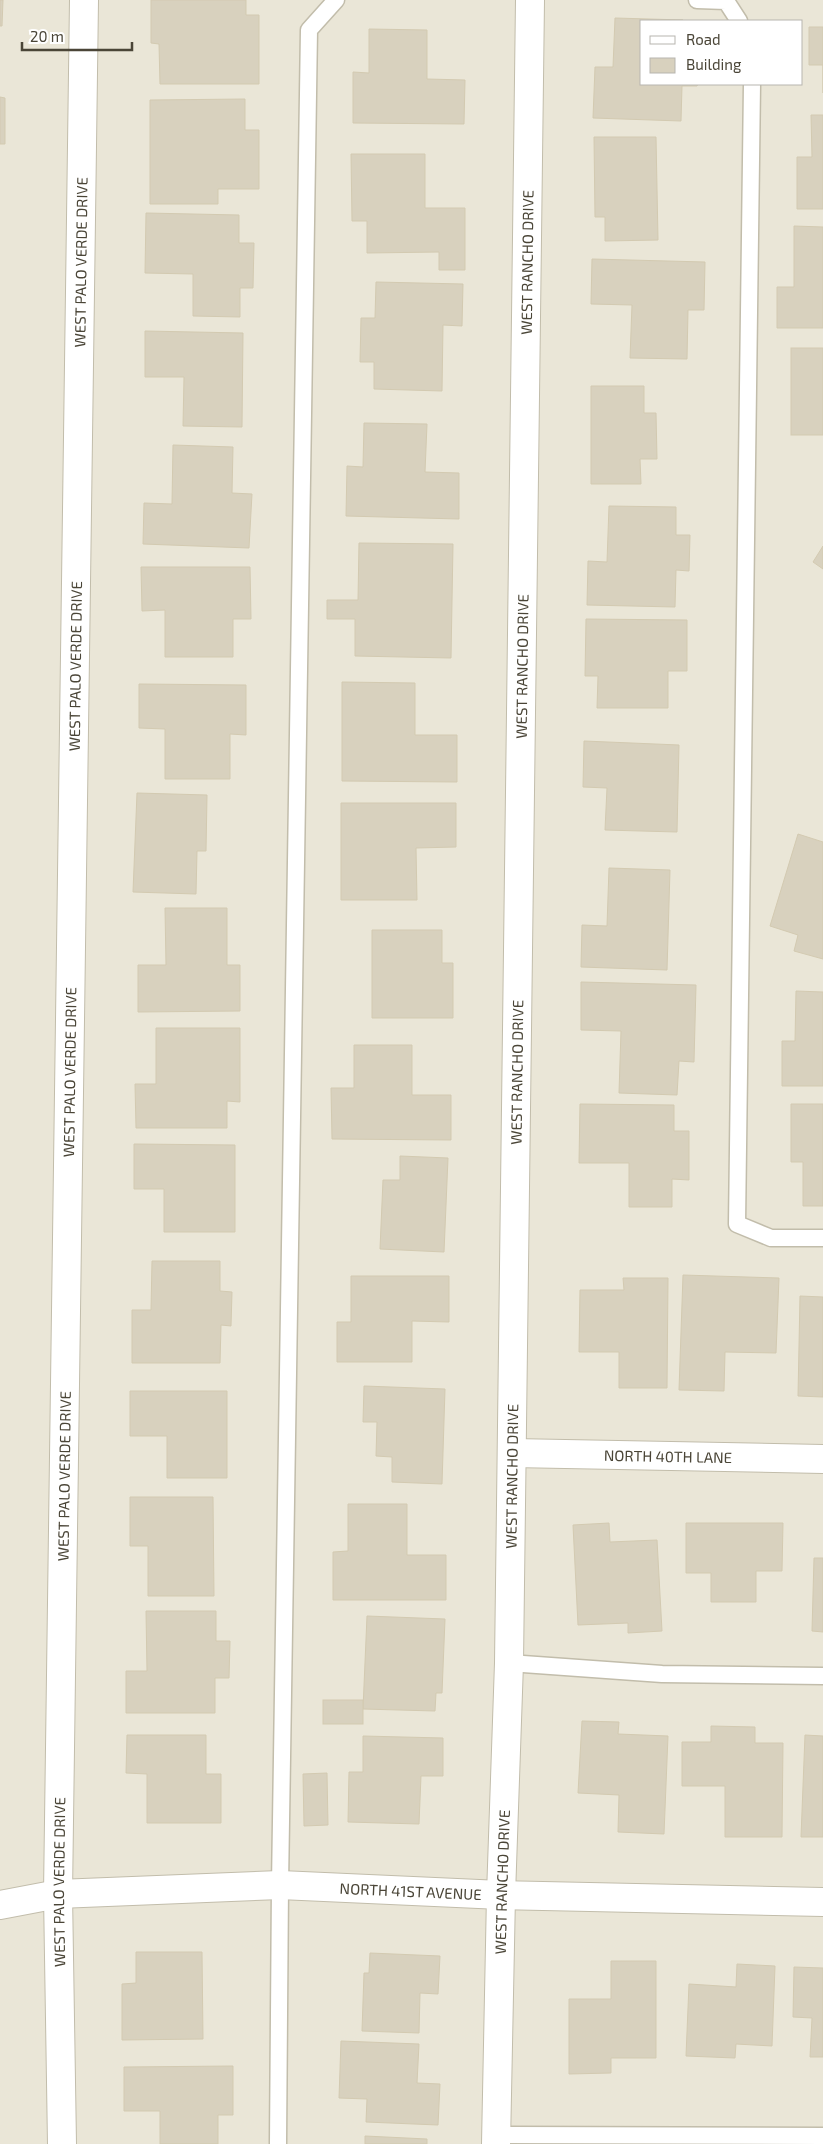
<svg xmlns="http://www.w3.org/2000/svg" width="823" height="2144" font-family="'Exo 2',sans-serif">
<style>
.residential{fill:#eae6d7;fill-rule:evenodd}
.building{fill:#d8d1be;stroke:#d3cab1}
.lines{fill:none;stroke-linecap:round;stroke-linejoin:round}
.lane-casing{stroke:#c2bdab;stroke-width:19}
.street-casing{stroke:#c2bdab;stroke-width:30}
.lane{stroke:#fff;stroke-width:16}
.street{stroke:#fff;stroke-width:28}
.labels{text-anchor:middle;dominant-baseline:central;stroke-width:4;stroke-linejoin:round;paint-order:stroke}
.street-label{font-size:15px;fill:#4a4537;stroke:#fff}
</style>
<rect width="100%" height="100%" fill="#f5f3e9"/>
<path class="residential" d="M0,0H823V2144H0ZM642,21H802V84H642Z"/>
<g class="building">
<polygon points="0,0 3,0 2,26 0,26"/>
<polygon points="151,0 246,0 246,15 259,15 259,84 160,84 159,44 151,43"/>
<polygon points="615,18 683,20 642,21 642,84 698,84 697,86 682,86 681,121 593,118 595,67 613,67"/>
<polygon points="809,27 823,27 823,93 823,65 809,65"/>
<polygon points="369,29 427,30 427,79 465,80 464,124 353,123 353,72 369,73"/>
<polygon points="0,97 5,98 5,144 0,144"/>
<polygon points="245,99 245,130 259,130 259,189 218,189 218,204 150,204 150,100"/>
<polygon points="811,115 823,115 823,209 797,209 797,157 812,157"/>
<polygon points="594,137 656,137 658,240 605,241 605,217 595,217"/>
<polygon points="351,154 425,154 425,208 465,208 465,270 439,270 439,252 367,253 367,221 352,221"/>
<polygon points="146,213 239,215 239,243 254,243 253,288 240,288 240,317 193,316 193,274 145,273"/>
<polygon points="794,226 823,227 823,328 777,328 777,287 794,287"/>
<polygon points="592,259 705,262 704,310 688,310 687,359 630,358 632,305 591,304"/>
<polygon points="376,282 463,284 462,326 443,325 442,391 374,389 374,362 360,362 361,318 375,318"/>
<polygon points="145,331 243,333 242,427 183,426 184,377 145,377"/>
<rect x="791" y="348" width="32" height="87"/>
<polygon points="591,386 644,386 644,413 656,413 657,459 640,459 641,484 591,484"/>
<polygon points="364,423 427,424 425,472 459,473 459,519 346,516 347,466 363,467"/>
<polygon points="173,445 233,447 232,493 252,494 249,548 143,544 144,503 172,504"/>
<polygon points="609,506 676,507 676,535 690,535 689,571 676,570 675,607 587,605 588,561 607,562"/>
<polygon points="359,543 453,544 451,658 355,656 355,619 327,619 327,600 358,600"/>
<polygon points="823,546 823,569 813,562"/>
<polygon points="141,567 250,567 251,619 233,619 233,657 165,657 165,610 142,611"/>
<polygon points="586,619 687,620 687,671 668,671 668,708 597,708 598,676 585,676"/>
<polygon points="342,682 415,683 415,735 457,735 457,782 342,781"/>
<polygon points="139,684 246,685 246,735 230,734 230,779 165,779 165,729 139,728"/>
<polygon points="584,741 679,745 677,832 605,830 607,788 583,787"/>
<polygon points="137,793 207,795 206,851 197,851 196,894 133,892"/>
<polygon points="341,803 456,803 456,847 416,848 417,900 341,900"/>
<polygon points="798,834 823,842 823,959 794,951 798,935 770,926"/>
<polygon points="609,868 670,870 667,970 581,967 582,925 607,926"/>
<polygon points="165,908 227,908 227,965 240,965 240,1011 138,1012 138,965 166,965"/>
<polygon points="372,930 442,930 442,963 453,963 453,1018 372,1018"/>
<polygon points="581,982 696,985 694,1062 679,1061 677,1095 619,1093 621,1031 581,1030"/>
<polygon points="796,991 823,992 823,1086 782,1086 782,1041 795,1041"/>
<polygon points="156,1028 240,1028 240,1102 227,1101 227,1128 136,1128 135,1084 156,1084"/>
<polygon points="354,1045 412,1045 412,1095 451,1095 451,1140 332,1139 331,1088 354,1088"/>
<polygon points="580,1104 674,1105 674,1131 689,1131 689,1180 672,1179 672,1207 629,1207 629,1163 579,1163"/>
<polygon points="791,1104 823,1104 823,1206 803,1206 803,1162 791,1162"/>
<polygon points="134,1144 235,1145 235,1232 164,1232 164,1189 134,1189"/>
<polygon points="400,1156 448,1158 444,1252 380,1249 383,1180 400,1180"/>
<polygon points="152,1261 220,1261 220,1291 232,1292 231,1326 221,1325 220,1363 132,1363 132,1310 151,1310"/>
<polygon points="683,1275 779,1278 776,1353 725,1352 724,1391 679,1390"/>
<polygon points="351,1276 449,1276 449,1322 412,1321 412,1362 337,1362 337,1322 351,1322"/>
<polygon points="623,1278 668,1278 667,1388 619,1388 619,1352 579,1352 580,1290 624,1290"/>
<polygon points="800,1296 823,1297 823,1397 798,1396"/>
<polygon points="364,1386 445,1389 442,1484 392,1482 392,1457 376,1456 377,1422 363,1422"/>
<polygon points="130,1391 227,1391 227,1478 167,1478 167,1436 130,1436"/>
<polygon points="130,1497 213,1497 214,1596 148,1596 148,1546 130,1546"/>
<polygon points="348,1504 407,1504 407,1555 446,1555 446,1600 333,1600 333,1552 348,1551"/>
<polygon points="609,1523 610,1542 657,1540 662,1631 628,1633 628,1623 578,1625 573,1525"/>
<polygon points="686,1523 783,1523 782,1571 756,1571 756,1602 711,1602 711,1573 686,1573"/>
<polygon points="814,1558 823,1558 823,1632 812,1631"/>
<polygon points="146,1611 216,1611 216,1641 230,1641 229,1678 215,1678 215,1713 126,1713 126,1671 147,1671"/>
<polygon points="367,1616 445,1619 442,1693 436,1693 435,1711 363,1709"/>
<rect x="323" y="1700" width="40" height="24"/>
<polygon points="582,1721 619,1722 618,1734 668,1736 664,1834 618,1832 619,1795 578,1793"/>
<polygon points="711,1726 755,1727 755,1743 783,1743 782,1837 725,1837 725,1786 682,1786 682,1742 711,1742"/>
<polygon points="127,1735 206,1735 206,1774 221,1774 221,1823 147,1823 147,1774 126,1773"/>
<polygon points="805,1735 823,1736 823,1837 801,1837"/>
<polygon points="363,1736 443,1738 443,1776 421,1776 419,1824 348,1822 349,1772 363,1772"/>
<polygon points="327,1773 328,1825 304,1826 303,1774"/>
<polygon points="136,1952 202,1952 203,2039 122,2040 122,1984 136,1983"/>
<polygon points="370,1953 440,1956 438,1994 420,1993 419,2033 362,2031 364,1973 369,1973"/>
<polygon points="611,1961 656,1961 656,2058 611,2058 611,2073 569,2074 569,1999 611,1999"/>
<polygon points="737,1964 775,1966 772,2046 736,2044 735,2058 686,2056 689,1984 736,1987"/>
<polygon points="794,1967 823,1968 823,2057 810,2057 812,2018 793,2017"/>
<polygon points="341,2041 419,2044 417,2083 440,2084 438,2125 366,2122 367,2099 339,2098"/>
<polygon points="233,2066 233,2115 218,2115 218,2144 160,2144 160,2111 124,2111 124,2067"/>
<polygon points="365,2136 427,2139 427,2144 365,2144"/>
</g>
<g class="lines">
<g class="lane-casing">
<g id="lane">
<polyline points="697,0 726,1 739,21"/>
<polyline points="752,84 737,1224 771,1238 823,1238"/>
<polyline points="509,1663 662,1674 823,1676"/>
<polyline points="496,2135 823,2136"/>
<polyline points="278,2144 280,1885 309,30 336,0"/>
</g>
</g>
<g class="street-casing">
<g id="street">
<path id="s1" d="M512,1453L823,1459"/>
<path id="s2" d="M0,1905L58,1894L280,1885L501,1895L823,1902"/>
<path id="s3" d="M62,2144L58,1894L84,0"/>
<path id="s4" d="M496,2144L501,1895L509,1663L530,0"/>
</g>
</g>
<use href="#lane" class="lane"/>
<use href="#street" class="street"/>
</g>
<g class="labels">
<g class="street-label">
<text stroke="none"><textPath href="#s3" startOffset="1882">WEST PALO VERDE DRIVE</textPath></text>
<text stroke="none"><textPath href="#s4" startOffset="1882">WEST RANCHO DRIVE</textPath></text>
<text stroke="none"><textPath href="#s3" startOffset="1478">WEST PALO VERDE DRIVE</textPath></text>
<text stroke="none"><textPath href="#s4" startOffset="1478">WEST RANCHO DRIVE</textPath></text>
<text stroke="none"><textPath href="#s3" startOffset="1072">WEST PALO VERDE DRIVE</textPath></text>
<text stroke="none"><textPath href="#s4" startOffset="1072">WEST RANCHO DRIVE</textPath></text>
<text stroke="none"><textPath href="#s1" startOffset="156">NORTH 40TH LANE</textPath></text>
<text stroke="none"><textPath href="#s3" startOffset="668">WEST PALO VERDE DRIVE</textPath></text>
<text stroke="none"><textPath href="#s4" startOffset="668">WEST RANCHO DRIVE</textPath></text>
<text stroke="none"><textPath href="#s3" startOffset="262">WEST PALO VERDE DRIVE</textPath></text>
<text stroke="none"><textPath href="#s4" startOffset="262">WEST RANCHO DRIVE</textPath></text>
<text stroke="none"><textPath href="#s2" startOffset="412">NORTH 41ST AVENUE</textPath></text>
</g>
</g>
<rect x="640" y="20" width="162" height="65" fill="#ffffff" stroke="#b7b5af"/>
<rect x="650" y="36" width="25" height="8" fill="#ffffff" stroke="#b7b5af"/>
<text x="686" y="45" font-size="15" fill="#4a4537">Road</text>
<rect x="650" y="58" width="25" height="15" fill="#d8d1be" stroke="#b7b5af"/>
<text x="686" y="70" font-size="15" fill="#4a4537">Building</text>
<path d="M22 42v8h110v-8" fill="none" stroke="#4a4537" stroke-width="2.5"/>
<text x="30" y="42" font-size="15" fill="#4a4537" stroke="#ffffff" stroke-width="4" paint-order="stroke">20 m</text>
</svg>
